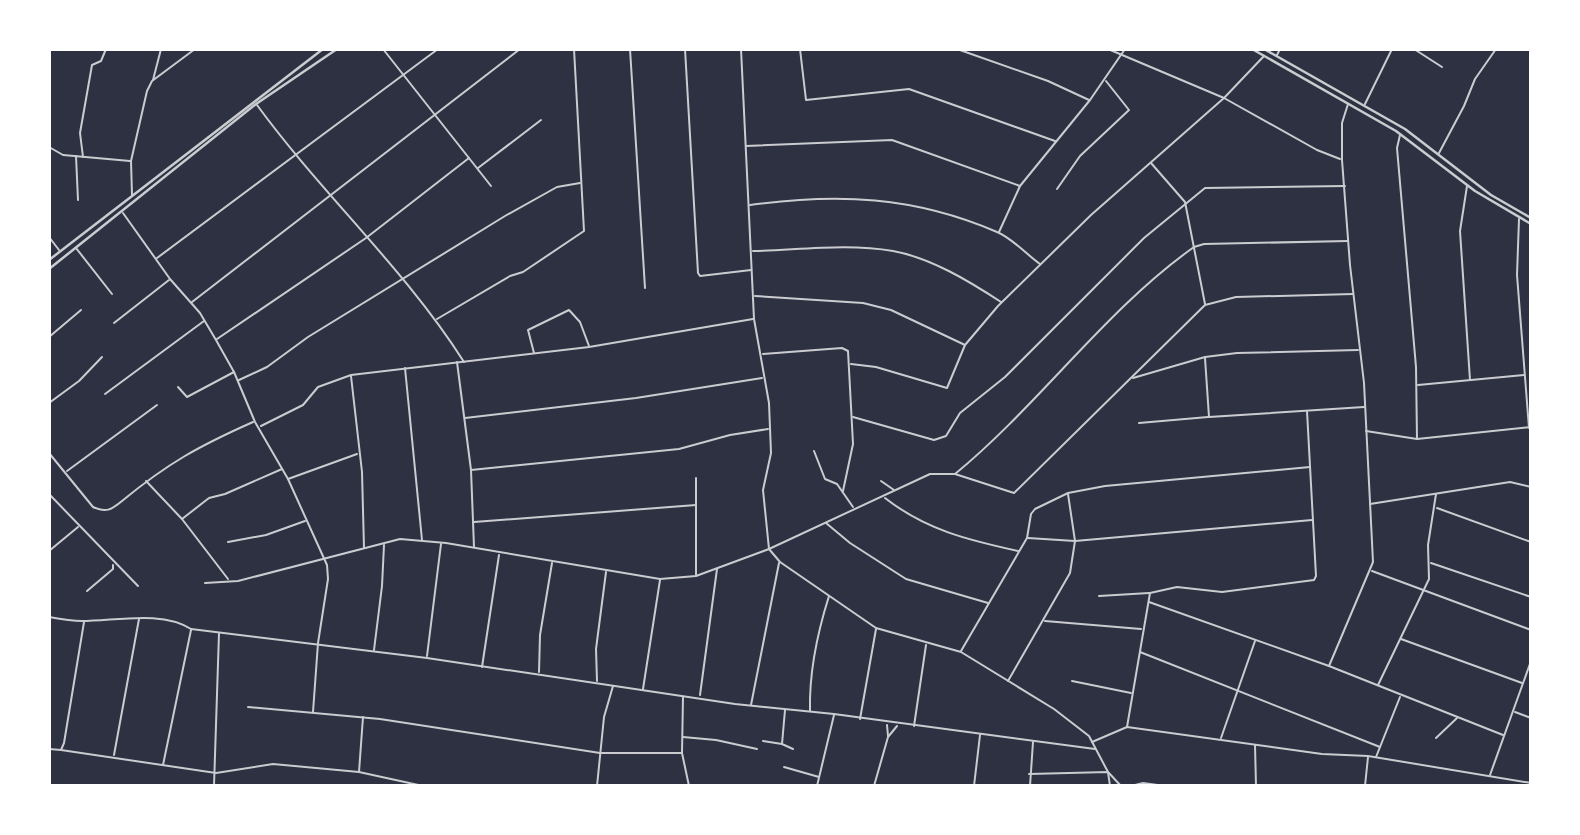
<svg xmlns="http://www.w3.org/2000/svg" width="1580" height="835" font-family="'Roboto Condensed',sans-serif">
<style>
.lines{fill:none;stroke-linecap:round;stroke-linejoin:round}
.minor{stroke:#caccd0;stroke-width:2}
.tertiary{stroke:#caccd0;stroke-width:2.5}
</style>
<rect width="100%" height="100%" fill="#2d3142"/>
<g class="lines">
<g class="minor">
<polyline points="383,49 491,186"/>
<polyline points="630,49 645,288"/>
<polyline points="685,49 698,273 700,276 751,270"/>
<polyline points="741,49 754,319 769,403 771,453 763,490 769,549 780,562 876,628 961,652 1054,709 1089,736 1108,772 1121,786"/>
<polyline points="800,49 806,100 909,89 1055,141"/>
<polyline points="957,49 1048,81 1089,100"/>
<polyline points="1108,49 1224,98 1317,150 1340,159"/>
<polyline points="1414,49 1442,67"/>
<polyline points="1277,55 1280,49"/>
<polyline points="153,80 161,49"/>
<polyline points="1365,104 1392,49"/>
<path d="M257,105C322,194 405,269 464,362"/>
<polyline points="1400,135 1397,148 1416,367 1417,439"/>
<polyline points="746,146 892,140 1020,186"/>
<polyline points="49,147 63,155 130,161"/>
<polyline points="1439,153 1464,106 1475,79 1496,49"/>
<polyline points="76,156 78,200"/>
<polyline points="83,157 80,133 92,65 101,61 106,49"/>
<polyline points="1151,163 1185,202 1205,304"/>
<polyline points="478,168 541,120"/>
<polyline points="1467,186 1460,231 1470,380"/>
<polyline points="1057,189 1080,156 1129,110 1106,81"/>
<polyline points="132,195 131,161 147,91 152,81 195,49"/>
<path d="M750,205C837,193 914,196 997,232C1012,238 1026,254 1040,264"/>
<polyline points="123,213 170,279 200,313 216,340 234,372 255,422 288,479 327,565 328,579 318,643 313,712"/>
<polyline points="1519,219 1517,275 1529,428"/>
<polyline points="999,232 1020,186 1090,100 1125,49"/>
<polyline points="49,237 59,250"/>
<polyline points="76,248 112,294"/>
<path d="M753,251C798,250 848,243 893,251C931,258 969,281 1001,302"/>
<polyline points="157,258 438,49"/>
<polyline points="755,296 863,303 891,310 965,345"/>
<polyline points="192,302 520,49"/>
<polyline points="437,319 510,276 523,272 584,231 574,49"/>
<polyline points="114,323 169,280"/>
<polyline points="49,337 81,310"/>
<polyline points="217,339 366,238 469,158"/>
<polyline points="534,353 528,330 569,310 580,322 589,346"/>
<polyline points="763,354 842,348 848,351 853,444 843,491"/>
<polyline points="1205,358 1209,417 1364,407"/>
<polyline points="457,362 471,470 474,547"/>
<polyline points="851,364 876,367 947,388 965,345 998,306 1091,215 1224,98 1264,56"/>
<polyline points="405,368 422,540"/>
<polyline points="351,376 362,472 364,548"/>
<polyline points="1133,378 1205,357 1237,353 1358,350"/>
<polyline points="239,380 267,367 308,337 505,216 557,187 580,183"/>
<polyline points="1418,385 1524,375"/>
<polyline points="178,387 187,397 234,372"/>
<polyline points="105,394 204,321"/>
<polyline points="49,403 79,381 102,357"/>
<polyline points="853,417 934,440 946,436 960,413 1005,377 1144,238 1205,188 1345,186"/>
<polyline points="465,418 636,398 762,378"/>
<polyline points="1139,423 1208,417"/>
<polyline points="261,426 303,405 318,387 351,375 589,347 753,319"/>
<polyline points="1366,431 1417,439 1531,427"/>
<polyline points="814,451 825,479 837,484 853,507"/>
<path d="M49,453L93,507C106,513 111,510 122,501C168,463 199,446 253,422"/>
<polyline points="471,470 679,449 730,435 768,429"/>
<polyline points="67,471 157,405"/>
<path d="M955,474C1040,404 1105,310 1194,247L1204,244L1348,241"/>
<polyline points="288,479 357,454"/>
<polyline points="146,481 182,519 228,579"/>
<polyline points="881,481 894,490"/>
<polyline points="49,494 138,586"/>
<polyline points="1068,494 1075,541 1312,520"/>
<path d="M885,498C926,530 968,540 1018,551"/>
<polyline points="1370,504 1510,482 1531,487"/>
<polyline points="1437,508 1531,542"/>
<polyline points="182,519 209,498 225,494 282,469"/>
<polyline points="474,522 696,505"/>
<polyline points="826,523 850,543 906,579 988,603"/>
<polyline points="228,542 266,535 305,521"/>
<polyline points="49,551 78,527"/>
<polyline points="1431,563 1531,597"/>
<polyline points="1372,571 1531,630"/>
<polyline points="696,575 696,478"/>
<polyline points="205,583 238,581 400,539 446,543 660,579 696,576 769,549 930,474 955,474 1014,493 1205,305 1236,297 1353,294"/>
<polyline points="87,591 113,569 113,565"/>
<polyline points="1099,596 1149,593"/>
<polyline points="1149,602 1329,666 1503,735"/>
<path d="M49,617C60,619 71,621 82,621C115,621 162,610 191,629L427,658L735,704L834,714L1095,749"/>
<polyline points="1045,621 1141,629"/>
<polyline points="1401,639 1522,683"/>
<polyline points="374,650 382,586 384,545"/>
<polyline points="961,651 1027,538 1031,514 1035,509 1068,493 1105,486 1310,467"/>
<polyline points="1140,652 1380,747"/>
<polyline points="427,656 441,544"/>
<polyline points="1329,666 1373,562 1364,383 1350,265 1342,160 1342,123 1348,104"/>
<polyline points="482,667 499,555"/>
<polyline points="539,672 540,635 552,563"/>
<polyline points="597,681 596,649 606,572"/>
<polyline points="1008,681 1070,573 1075,541 1028,538"/>
<polyline points="1072,681 1131,693"/>
<polyline points="1378,685 1429,579 1428,545 1436,494"/>
<polyline points="643,689 660,580"/>
<polyline points="700,695 717,569"/>
<polyline points="683,697 682,753 689,786"/>
<polyline points="751,705 779,563"/>
<polyline points="248,707 380,719 600,753 682,753"/>
<polyline points="785,710 782,744 793,749"/>
<path d="M810,711C809,671 817,634 829,596"/>
<polyline points="1515,712 1531,718"/>
<polyline points="363,717 359,772 423,786"/>
<polyline points="860,719 876,629"/>
<polyline points="887,725 888,736"/>
<polyline points="914,726 926,645"/>
<polyline points="1127,727 1150,593 1177,587 1222,592 1314,580 1316,576 1307,411"/>
<polyline points="683,737 716,740 757,749"/>
<polyline points="1221,738 1255,641"/>
<polyline points="1436,738 1457,718"/>
<polyline points="763,741 782,744"/>
<polyline points="1092,742 1127,727 1322,754 1368,756 1531,783"/>
<polyline points="1255,745 1256,786"/>
<polyline points="49,749 61,750 64,743 84,622"/>
<polyline points="61,750 216,773 273,764 359,772"/>
<polyline points="114,755 139,619"/>
<polyline points="1376,757 1400,697"/>
<polyline points="163,765 191,630"/>
<polyline points="784,767 819,777"/>
<polyline points="1029,774 1108,772 1110,786"/>
<polyline points="1490,775 1531,661"/>
<polyline points="214,786 219,633"/>
<polyline points="597,786 604,717 613,686"/>
<polyline points="817,786 834,715"/>
<polyline points="874,786 888,737 897,726"/>
<polyline points="974,786 980,735"/>
<polyline points="1030,786 1033,742"/>
<polyline points="1131,786 1143,783 1165,786"/>
<polyline points="1365,786 1368,757"/>
</g>
<g class="tertiary">
<polyline points="1252,49 1396,131 1475,191 1531,224"/>
<polyline points="1264,49 1405,129 1491,195 1531,218"/>
<polyline points="49,260 323,49"/>
<polyline points="49,269 256,104 337,49"/>
</g>
</g>
<rect width="1580" height="835" fill="none" stroke="#ffffff" stroke-width="102"/>
</svg>
